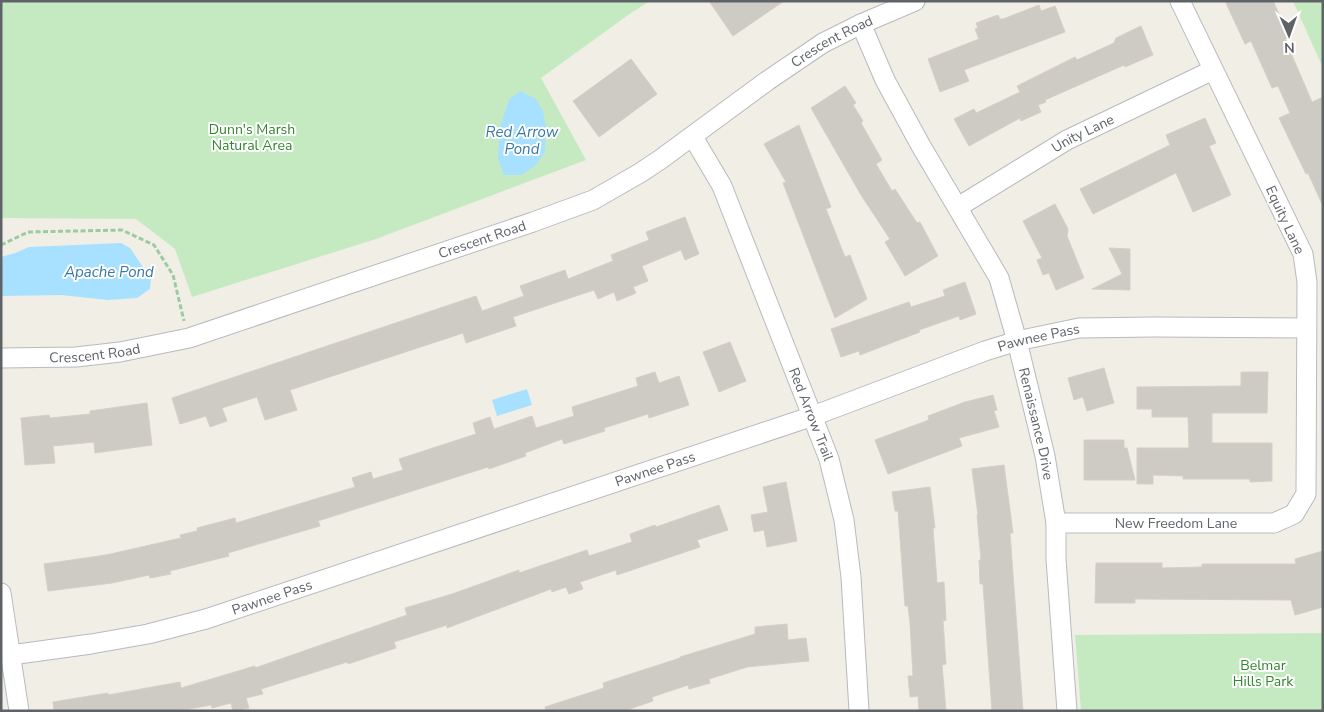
<svg xmlns="http://www.w3.org/2000/svg" width="1324" height="712" font-family="'Nunito Sans',sans-serif">
<style>
.green{fill:#c5eac2}
.water{fill:#a8e1ff}
.building{fill:#cecbc5;stroke:#d6cfc4}
.lines{fill:none;stroke-linecap:round;stroke-linejoin:round}
.minor-casing{stroke:#b7babe;stroke-width:21}
.path{stroke:#9acba3;stroke-width:3;stroke-dasharray:5 2.5;stroke-linecap:butt}
.minor{stroke:#fff;stroke-width:19}
.labels{text-anchor:middle;dominant-baseline:central;stroke-width:4;stroke-linejoin:round;paint-order:stroke}
.street-label{font-size:14px;fill:#5e6368;stroke:#fff}
.park-label{font-size:14px;fill:#33852f;stroke:#fff}
.water-label{font-size:15px;font-style:italic;fill:#3778a7;stroke:#fff}
</style>
<rect width="100%" height="100%" fill="#f1eee6"/>
<g class="green">
<polygon points="1,1 650,1 631,13 541,78 586,160 376,239 192,297 175,249 136,219 1,218"/>
<polygon points="1293,1 1323,1 1323,68"/>
<polygon points="1323,633 1323,711 1081,711 1075,635"/>
</g>
<g class="water">
<polygon points="521,91 536,99 543,111 546,129 545,152 535,166 521,175 504,175 498,159 500,127 509,99"/>
<polygon points="121,243 130,248 151,279 150,289 137,298 108,300 61,295 1,296 1,257 15,253 29,247"/>
<polygon points="527,389 532,405 497,416 492,400"/>
</g>
<g class="building">
<polygon points="709,1 784,1 733,36"/>
<polygon points="1225,1 1273,1 1290,37 1285,39 1312,102 1323,97 1323,206 1308,173 1306,174 1279,118 1290,113 1278,86 1272,88 1251,41 1245,44"/>
<polygon points="1039,5 1041,11 1055,6 1065,32 964,70 969,81 940,92 928,59 979,39 975,29 978,28 976,23 998,15 1000,19 1003,19"/>
<polygon points="1141,26 1153,55 1125,67 1124,65 1045,100 1046,102 1038,105 1041,112 1021,121 1020,118 969,146 954,119 974,109 976,113 1020,92 1017,86 1075,57 1077,60 1114,43 1116,38"/>
<polygon points="631,59 657,94 599,137 573,101"/>
<polygon points="845,86 856,103 853,105 863,121 861,123 882,160 876,164 892,191 895,189 917,223 920,222 938,256 905,276 885,242 890,239 861,195 811,108"/>
<polygon points="1205,118 1216,143 1209,146 1231,195 1193,212 1176,173 1093,214 1080,189 1170,145 1166,135"/>
<polygon points="799,125 831,207 826,209 845,257 850,255 867,299 835,318 783,183 786,182 764,144"/>
<polygon points="1055,204 1068,229 1067,236 1084,278 1056,290 1049,273 1043,275 1037,260 1042,258 1023,221"/>
<polygon points="685,217 699,254 685,260 681,250 642,266 648,281 633,287 636,293 617,301 614,292 598,299 594,290 513,317 516,326 466,343 463,333 290,390 297,410 265,420 257,397 222,408 227,421 210,427 206,416 180,424 172,398 476,296 482,311 524,296 520,286 565,270 568,279 613,261 611,255 649,240 646,232"/>
<polygon points="1109,248 1130,249 1130,290 1092,289 1122,274"/>
<polygon points="965,282 976,314 960,320 959,316 919,330 920,332 860,355 859,351 841,357 831,329 909,302 911,307 945,296 943,290"/>
<polygon points="730,342 746,381 719,392 703,352"/>
<polygon points="1104,368 1114,403 1087,411 1083,397 1074,400 1068,378"/>
<polygon points="655,372 659,383 679,376 689,405 649,418 648,414 604,428 605,431 564,444 562,439 525,453 526,456 489,469 488,467 318,521 320,526 228,553 229,556 170,571 171,574 150,578 149,575 112,583 48,591 44,564 106,555 181,538 180,535 197,531 197,528 235,518 236,523 355,487 352,478 371,472 373,479 403,470 399,459 476,434 473,423 490,417 494,429 532,416 536,428 574,416 572,407 638,386 636,378"/>
<polygon points="1241,372 1268,372 1267,413 1212,413 1212,443 1272,443 1272,481 1250,482 1250,479 1183,479 1183,476 1153,475 1153,484 1137,484 1137,448 1189,448 1188,417 1152,417 1152,409 1137,409 1137,387 1241,386"/>
<polygon points="993,395 997,410 994,411 999,427 959,438 962,446 888,474 875,440 929,420 928,416 965,402"/>
<polygon points="147,403 152,445 95,453 94,442 53,446 55,463 25,465 21,418 49,415 50,418 90,414 90,411"/>
<polygon points="1084,440 1124,440 1124,448 1127,448 1135,480 1084,480"/>
<polygon points="1004,465 1013,533 1010,533 1023,711 992,711 983,584 980,584 979,560 981,560 977,515 978,515 972,469"/>
<polygon points="786,482 797,541 767,547 764,530 754,532 751,515 768,512 763,487"/>
<polygon points="930,487 935,528 933,528 937,583 944,582 946,620 943,621 946,664 942,665 946,711 919,711 918,696 910,697 908,676 913,676 910,623 908,606 905,606 898,511 895,511 892,492"/>
<polygon points="719,505 728,530 697,540 700,547 617,575 616,570 580,582 583,589 569,594 566,587 552,592 551,589 447,628 447,625 394,642 396,648 348,664 347,662 261,689 263,694 246,698 249,708 233,711 231,703 212,708 211,705 178,711 54,711 53,702 108,693 108,695 180,682 181,688 255,666 255,668 407,615 405,608 452,594 519,570 519,573 587,550 589,556 632,542 630,534 655,525 656,527"/>
<polygon points="1323,551 1323,607 1295,615 1291,600 1135,599 1135,603 1095,603 1096,563 1162,563 1162,568 1202,567 1202,564 1296,564 1295,559"/>
<polygon points="787,624 788,640 806,638 809,661 747,667 709,679 710,683 689,689 688,685 652,697 653,701 624,711 546,711 545,707 604,688 603,683 680,658 680,657 755,634 755,627"/>
</g>
<g class="lines">
<g class="minor-casing">
<g id="minor">
<path id="s1" d="M861,24L885,80L921,146L999,278L1017,341L1045,456L1056,523V559L1067,711"/>
<path id="s2" d="M693,137L722,186L829,459L844,520L851,577L859,711"/>
<path id="s3" d="M958,207L1067,140L1213,70"/>
<path id="s4" d="M1,358L76,357L120,352L189,338L533,222L593,200L640,173L661,159L767,81L823,43L861,24L915,1"/>
<path id="s5" d="M1056,523H1274L1294,514L1306,494L1307,282L1303,254L1180,1"/>
<polyline points="1,593 19,711"/>
<path id="s6" d="M11,655L91,644L148,634L206,619L813,416L985,351L1017,341L1079,328L1154,327L1306,328"/>
</g>
</g>
<polyline class="path" points="1,245 28,232 122,230 154,245 173,275 184,321"/>
<use href="#minor" class="minor"/>
</g>
<g class="labels">
<g class="street-label">
<text stroke="none"><textPath href="#s4" startOffset="904">Crescent Road</textPath></text>
<text stroke="none"><textPath href="#s3" startOffset="145">Unity Lane</textPath></text>
<text transform="translate(1285 220) rotate(65)">Equity Lane</text>
<text stroke="none"><textPath href="#s4" startOffset="499">Crescent Road</textPath></text>
<text stroke="none"><textPath href="#s6" startOffset="1078">Pawnee Pass</textPath></text>
<text stroke="none"><textPath href="#s4" startOffset="94">Crescent Road</textPath></text>
<text stroke="none"><textPath href="#s2" startOffset="302">Red Arrow Trail</textPath></text>
<text stroke="none"><textPath href="#s1" startOffset="440">Renaissance Drive</textPath></text>
<text stroke="none"><textPath href="#s6" startOffset="672">Pawnee Pass</textPath></text>
<text stroke="none"><textPath href="#s5" startOffset="120">New Freedom Lane</textPath></text>
<text stroke="none"><textPath href="#s6" startOffset="268">Pawnee Pass</textPath></text>
</g>
<g class="park-label">
<text x="252" y="129">Dunn's Marsh<tspan x="252" dy="16">Natural Area</tspan></text>
<text x="1263" y="665">Belmar<tspan x="1263" dy="16">Hills Park</tspan></text>
</g>
<g class="water-label">
<text x="522" y="132">Red Arrow<tspan x="522" dy="17">Pond</tspan></text>
<text x="109" y="272">Apache Pond</text>
</g>
</g>
<rect width="1324" height="712" fill="none" stroke="#5e6368" stroke-width="5"/>
<g transform="translate(1289 35) rotate(178)" stroke="#ffffff" stroke-width="4" paint-order="stroke">
<path d="M0-4L9 19L0 12L-9 19Z" fill="#5e6368"/>
<text y="-8" font-size="14" font-weight="bold" text-anchor="middle" fill="#5e6368">N</text>
</g>
</svg>
